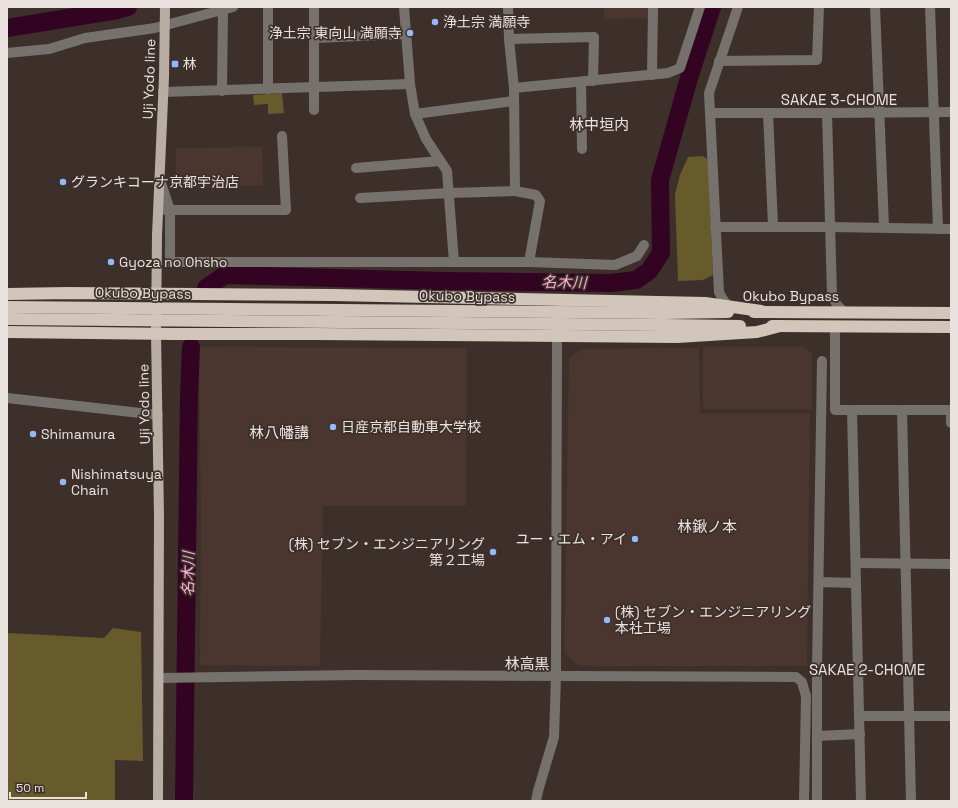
<svg xmlns="http://www.w3.org/2000/svg" width="958" height="808" font-family="'Space Grotesk','Noto Sans JP',sans-serif">
<style>
.built{fill:#4a362f}
.green{fill:#675a2b}
.lines{fill:none;stroke-linecap:round;stroke-linejoin:round}
.river{stroke:#320422;stroke-width:18}
.minor{stroke:#76716c;stroke-width:10}
.major{stroke:#b8aea4;stroke-width:10}
.highway{stroke:#d2c6ba;stroke-width:12}
.highway-bridge{stroke:#d2c6ba;stroke-width:12}
.poi-dot{fill:#96b6fd;stroke:#3d302b;stroke-width:1.5}
.labels{text-anchor:middle;dominant-baseline:central;stroke-width:3.5;stroke-linejoin:round;paint-order:stroke}
.poi-label{font-size:14px;fill:#eae2df;stroke:#3d302b;text-anchor:start}
.street-label{font-size:14px;fill:#eae2df;stroke:#3d302b}
.neighbourhood-label{font-size:15px;fill:#eae2df;stroke:#3d302b}
.water-label{font-size:15px;font-style:italic;fill:#ffafda;stroke:#3d302b}
</style>
<rect width="100%" height="100%" fill="#3d302b"/>
<g class="built">
<polygon points="604,7 656,7 654,18 604,19"/>
<polygon points="262,147 263,186 176,187 176,148"/>
<polygon points="199,347 467,348 466,506 323,506 320,666 200,665 201,516"/>
<polygon points="703,347 804,347 812,353 812,409 703,409"/>
<polygon points="699,348 700,413 810,413 807,666 579,666 564,653 569,358 583,349"/>
</g>
<g class="green">
<polygon points="282,93 284,113 268,114 268,104 254,105 253,95"/>
<polygon points="703,156 708,160 713,275 703,280 678,281 675,194 680,175 688,157"/>
<polygon points="113,628 141,632 143,761 115,760 115,801 7,801 7,633 104,638"/>
</g>
<g class="lines">
<g class="river">
<polyline points="7,28 118,10 128,7"/>
<polyline points="206,288 225,275 443,281 611,283 636,280 649,271 661,253 660,180 689,78 712,7"/>
<polyline points="184,801 189,395 191,347"/>
</g>
<g class="minor">
<polyline points="268,7 268,89"/>
<polyline points="404,7 410,84 415,114 426,139 447,171 454,262"/>
<polyline points="875,7 884,227"/>
<polyline points="930,7 938,229"/>
<polyline points="315,38 406,34"/>
<polyline points="509,39 594,37 593,81"/>
<polyline points="7,53 49,49 85,38 155,28 233,7"/>
<polyline points="719,61 817,60 819,7"/>
<polyline points="652,75 653,9"/>
<polyline points="581,82 582,149"/>
<polyline points="514,88 668,73 680,68 700,7"/>
<polyline points="222,91 223,10"/>
<polyline points="163,92 410,84"/>
<polyline points="314,110 314,7"/>
<polyline points="710,113 827,113 951,112"/>
<polyline points="768,113 773,226"/>
<polyline points="827,113 832,295 837,305 843,311"/>
<polyline points="415,114 514,101"/>
<polyline points="356,168 440,161"/>
<polyline points="160,180 170,210 170,262 529,262 540,201 536,195 515,191 514,88 509,39 508,7"/>
<polyline points="360,198 449,193 515,191"/>
<polyline points="165,210 286,210 282,136"/>
<polyline points="715,227 830,227 951,229"/>
<polyline points="529,262 615,265 637,256 644,245"/>
<polyline points="728,306 722,298 719,292 709,93 738,7"/>
<polyline points="835,326 835,410 951,410"/>
<polyline points="7,398 158,415"/>
<polyline points="852,410 861,801"/>
<polyline points="902,410 911,801"/>
<polyline points="951,410 951,423"/>
<polyline points="856,563 951,564"/>
<polyline points="819,582 856,583"/>
<polyline points="159,678 355,675 796,677 802,682 806,696 804,801"/>
<polyline points="860,716 951,716"/>
<polyline points="817,736 860,734"/>
<polyline points="536,801 538,791 554,737 556,676 557,337"/>
<polyline points="817,801 817,669 822,361"/>
</g>
<polyline class="major" points="158,801 159,516 156,333 157,235 164,77 165,7"/>
<g class="highway">
<polyline points="7,294 68,293 334,295 705,303 761,311"/>
<polyline points="754,312 951,313"/>
<polyline points="663,313 728,312"/>
<polyline points="663,325 740,326"/>
<polyline points="772,326 951,327"/>
<polyline points="7,332 174,334 315,334 677,337 757,332 780,326"/>
</g>
<g class="highway-bridge">
<polyline points="7,307 663,313"/>
<polyline points="7,319 663,325"/>
</g>
</g>
<g class="poi-dot">
<circle cx="435" cy="22" r="4"/>
<circle cx="410" cy="33" r="4"/>
<rect x="171" y="60" width="8" height="8" rx="2"/>
<circle cx="63" cy="182" r="4"/>
<circle cx="111" cy="262" r="4"/>
<circle cx="333" cy="427" r="4"/>
<circle cx="33" cy="434" r="4"/>
<circle cx="63" cy="482" r="4"/>
<circle cx="635" cy="539" r="4"/>
<circle cx="493" cy="552" r="4"/>
<circle cx="607" cy="620" r="4"/>
</g>
<g class="labels">
<g class="poi-label">
<text x="443" y="22">浄土宗 満願寺</text>
<text x="402" y="33" text-anchor="end">浄土宗 東向山 満願寺</text>
<text x="183" y="64">林</text>
<text x="71" y="182">グランキコーナ京都宇治店</text>
<text x="119" y="262">Gyoza no Ohsho</text>
<text x="341" y="427">日産京都自動車大学校</text>
<text x="41" y="434">Shimamura</text>
<text x="71" y="474">Nishimatsuya<tspan x="71" dy="16">Chain</tspan></text>
<text x="627" y="539" text-anchor="end">ユー・エム・アイ</text>
<text x="485" y="544" text-anchor="end">(株) セブン・エンジニアリング<tspan x="485" dy="16">第２工場</tspan></text>
<text x="615" y="612">(株) セブン・エンジニアリング<tspan x="615" dy="16">本社工場</tspan></text>
</g>
<g class="street-label">
<text transform="translate(149 79) rotate(-88)">Uji Yodo line</text>
<text transform="translate(143 293) rotate(1)">Okubo Bypass</text>
<text transform="translate(467 296) rotate(1)">Okubo Bypass</text>
<text x="791" y="296">Okubo Bypass</text>
<text transform="translate(144 404) rotate(-91)">Uji Yodo line</text>
</g>
<g class="neighbourhood-label">
<text x="839" y="99">SAKAE 3-CHOME</text>
<text x="599" y="124">林中垣内</text>
<text x="279" y="432">林八幡講</text>
<text x="707" y="526">林鍬ノ本</text>
<text x="527" y="663">林高黒</text>
<text x="867" y="669">SAKAE 2-CHOME</text>
</g>
<g class="water-label">
<text transform="translate(564 282) rotate(1)">名木川</text>
<text transform="translate(188 574) rotate(-89)">名木川</text>
</g>
</g>
<rect width="958" height="808" fill="none" stroke="#eae2df" stroke-width="16"/>
<path d="M10 792v6h76v-6" fill="none" stroke="#eae2df" stroke-width="2"/>
<text x="16" y="792" font-size="12" fill="#eae2df" stroke="#3d302b" stroke-width="3" paint-order="stroke">50 m</text>
</svg>
